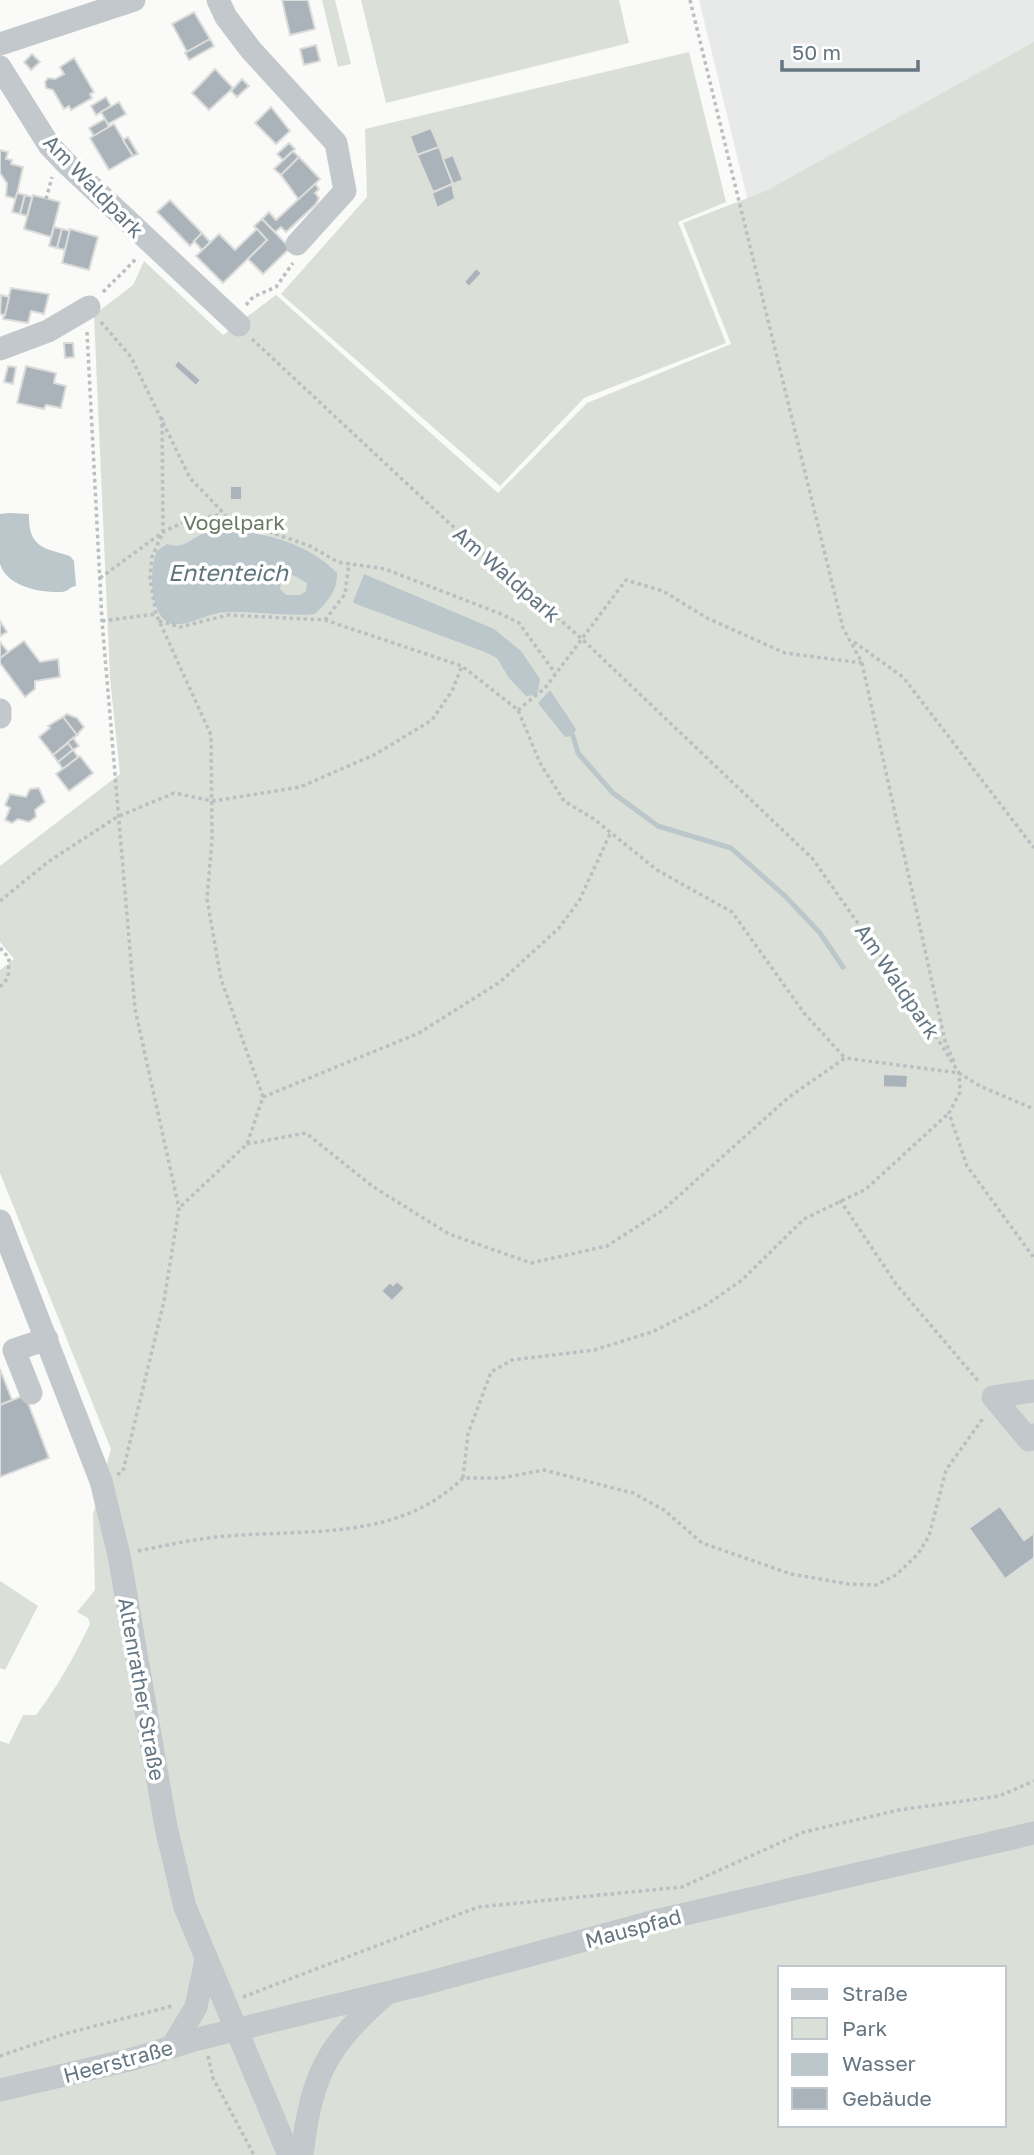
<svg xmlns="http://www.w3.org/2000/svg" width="1034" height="2155" font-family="'Golos Text',sans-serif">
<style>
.built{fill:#e8e9e9}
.green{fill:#dadfd7;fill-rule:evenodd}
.water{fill:#bbc7cb;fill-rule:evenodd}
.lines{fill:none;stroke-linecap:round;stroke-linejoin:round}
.stream{stroke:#bbc7cb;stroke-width:5}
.building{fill:#aab3b9;stroke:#dcdcda;stroke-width:2}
.path{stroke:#bbbfc2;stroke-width:3.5;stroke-dasharray:3.5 3.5;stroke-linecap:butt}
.minor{stroke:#c3c8cc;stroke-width:23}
.labels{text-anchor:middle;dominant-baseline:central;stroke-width:7;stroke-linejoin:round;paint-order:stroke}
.street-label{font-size:21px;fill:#657683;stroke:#fff}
.park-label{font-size:21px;fill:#687a64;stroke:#fff}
.water-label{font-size:23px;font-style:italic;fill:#60757c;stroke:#fff}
</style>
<rect width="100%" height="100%" fill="#fafaf8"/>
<polygon class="built" points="699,0 1034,0 1034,830 747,197"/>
<g class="green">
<polygon points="322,0 335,0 351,64 338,67"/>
<polygon points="361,0 619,0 629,43 386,103"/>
<path d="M1034,42V2155H0V1741L9,1744L23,1715H36C58,1686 74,1657 90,1624L88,1618L77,1612L95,1590L93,1515L111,1449L0,1173V970L14,959L0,942V866L120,774L110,678L94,315L133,285L144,261L223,335L276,295L498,493L587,403L731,344L683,223L766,191ZM371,467L544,622L528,608ZM780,1968H1004V2125H780Z"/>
<polygon points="689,52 726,202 678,222 726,343 584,398 500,486 281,294 367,197 365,129"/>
<polygon points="0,1581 38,1606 5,1670 0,1668"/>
</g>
<g class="water">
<path d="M10,513L29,514C28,548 44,548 70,556L74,561L76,586C69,587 69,591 62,592C41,593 7,587 0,564C0,550 0,529 0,514Z"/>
<path d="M213,530C259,531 304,540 337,573C338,590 327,602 315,614C286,617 257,611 228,612C197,612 166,647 154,599C151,583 151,565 157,551L167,544C186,551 194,534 213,530ZM293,575L307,583L306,591L300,595H286L280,589L281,579Z"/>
<polygon points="364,574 494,629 521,651 540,679 537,695 526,696 509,678 497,658 485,652 356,604 353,602"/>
<polygon points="550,690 576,729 573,736 565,737 538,703"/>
</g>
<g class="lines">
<polyline class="stream" points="573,736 578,753 613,793 658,826 731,848 785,896 820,933 843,967"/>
</g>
<g class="building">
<polygon points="282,0 308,0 315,29 290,35"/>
<polygon points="194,12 210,39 187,52 172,24"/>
<polygon points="210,39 214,46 189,60 185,53"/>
<polygon points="316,45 320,61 304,65 300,49"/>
<polygon points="32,54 40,62 31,70 24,62"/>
<polygon points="74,58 94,92 90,94 92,98 71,110 69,106 64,109 53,90 46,88 45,82 48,78 55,79 64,74 60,67"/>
<polygon points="215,69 233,88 209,110 192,93"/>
<polygon points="242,79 249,86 237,97 231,91"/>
<polygon points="106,97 111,106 96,115 91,106"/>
<polygon points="119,102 126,114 108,124 101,112"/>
<polygon points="271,107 290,131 276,144 255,123"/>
<polygon points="105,119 109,127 94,136 89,128"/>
<polygon points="114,124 133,156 109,170 90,138"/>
<polygon points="431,128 439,147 417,155 410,136"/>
<polygon points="128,137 138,154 133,156 123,140"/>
<polygon points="289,143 295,149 283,160 277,154"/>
<polygon points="439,147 453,184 433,192 417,155"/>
<polygon points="0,150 8,152 6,159 12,160 11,164 23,167 16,199 6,196 7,183 0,173"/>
<polygon points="293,151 299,157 281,175 274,169"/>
<polygon points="453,155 463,180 453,184 443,159"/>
<polygon points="299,157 320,179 299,200 281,175"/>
<polygon points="315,184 319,189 315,193 319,198 316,204 286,232 281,227 275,232 262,219 269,212 276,220"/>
<polygon points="452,184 455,199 437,208 432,193"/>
<polygon points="17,193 25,195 20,214 12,212"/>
<polygon points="25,195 32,197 27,216 20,214"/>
<polygon points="33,195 60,202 51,237 24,229"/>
<polygon points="170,200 202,233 190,246 157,212"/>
<polygon points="262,219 290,248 263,274 248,259 267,240 254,226"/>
<polygon points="54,227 62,229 57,248 49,246"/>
<polygon points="62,229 70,231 65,250 57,248"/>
<polygon points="70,229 98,237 89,270 62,263"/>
<polygon points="257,229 267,240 223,283 196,256 219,234 235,250"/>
<polygon points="202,233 210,242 202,250 194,241"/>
<polygon points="476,268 482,273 469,287 464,282"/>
<polygon points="11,288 49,294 44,314 31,311 28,323 3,319"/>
<polygon points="1,295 9,297 5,315 0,314"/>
<polygon points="64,343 73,343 74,357 65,358"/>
<polygon points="178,360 201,380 196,386 174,366"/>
<polygon points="8,366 16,367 13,384 4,382"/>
<polygon points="26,366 56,373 54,383 66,386 61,408 46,405 44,409 17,403"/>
<rect x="230" y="486" width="12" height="14"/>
<polygon points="0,621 7,632 0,636"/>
<polygon points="24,641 40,662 58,659 60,677 35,681 35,689 25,697 0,663 0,658"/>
<polygon points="0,642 8,652 0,658"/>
<polygon points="67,714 77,718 84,727 77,735 63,717"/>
<polygon points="63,717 77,735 53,755 39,737 50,728 48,726"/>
<polygon points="73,738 79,746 73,750 67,743"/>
<polygon points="68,743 73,750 58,762 53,755"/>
<polygon points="73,750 78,757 63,769 58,762"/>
<polygon points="80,756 93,773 69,791 56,774"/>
<polygon points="39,788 45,802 35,810 36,817 29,822 18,819 12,823 5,820 10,808 5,805 10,794 26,797 30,789"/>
<polygon points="883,1074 908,1075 907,1088 883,1087"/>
<polygon points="397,1281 405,1288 392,1301 381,1291 390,1282 393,1285"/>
<polygon points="0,1369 12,1400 0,1405"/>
<polygon points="25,1395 49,1458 0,1477 0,1405"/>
<polygon points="1000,1506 1024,1540 1034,1533 1034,1558 1005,1579 969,1528"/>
</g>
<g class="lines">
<g class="path">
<polyline points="690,0 843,628 862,663 945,1041 954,1062"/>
<polyline points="46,199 52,177"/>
<polyline points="103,292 137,258"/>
<polyline points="246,305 253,297 276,287 293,263"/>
<polyline points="101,322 131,357 190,478 234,524 267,531 310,546 338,562 385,569 501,614 519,623 555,673"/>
<polyline points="87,332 102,621 135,1009 179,1208 164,1301 123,1471 117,1475"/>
<polyline points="252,339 448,522 582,639 812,858 922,1014 959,1073 960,1092 949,1113 967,1166 1034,1258"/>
<polyline points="162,417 163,532 152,557 150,579 156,614 211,735 212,839 207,899 221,979 263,1097 247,1144 179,1208"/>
<polyline points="100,578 163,532 182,523 222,514"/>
<polyline points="325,620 345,594 349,563"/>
<polyline points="102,621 156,614"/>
<polyline points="159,621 180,627 228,615 325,620 462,666 518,710 540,763 564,801 594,819 657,870 732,912 804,1013 845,1058"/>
<polyline points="854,642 903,677 1034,848"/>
<polyline points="518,710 545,688 626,580 663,591 707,618 785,653 862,663"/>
<polyline points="0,901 48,862 117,817 174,793 213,801 300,787 376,754 432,720 452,691 462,666"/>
<polyline points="0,948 9,958 8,978 0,987"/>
<polyline points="263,1097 419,1033 500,982 559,928 579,901 610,834"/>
<polyline points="247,1144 306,1133 372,1186 449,1234 531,1263 607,1246 663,1210 789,1097 845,1058 959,1073 980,1086 1034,1109"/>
<polyline points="840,1200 896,1284 979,1382"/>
<polyline points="463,1478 468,1434 491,1372 512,1360 594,1350 652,1332 706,1305 742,1280 804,1219 866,1189 949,1113"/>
<path d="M138,1551C168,1545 198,1538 228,1536C311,1529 398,1541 463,1478H501L544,1470L633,1493L664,1510L702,1543L791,1574L849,1584L876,1585L896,1575L918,1554L929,1536L946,1470L984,1417"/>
<polyline points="243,1997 478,1907 682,1887 804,1832 899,1810 999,1796 1034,1781"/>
<polyline points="0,2056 64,2034 172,2006"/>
<polyline points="208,2056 213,2078 254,2155"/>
</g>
<g class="minor">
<polyline points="218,0 226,17 251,50 336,143 345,191 297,244"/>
<polyline points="0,44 134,0"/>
<polyline points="0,67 49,145 65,162 239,325"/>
<polyline points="0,349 48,331 89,307"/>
<polyline points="0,710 0,717"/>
<polyline points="0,1221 101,1481 119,1555 166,1827 185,1907 289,2155"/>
<polyline points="1034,1391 993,1397 1029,1440 1034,1435"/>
<polyline points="31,1393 14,1350 47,1339"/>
<polyline points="172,2047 196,2007 206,1960"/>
<polyline points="0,2090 133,2059 194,2040 427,1983 655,1921 1034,1833"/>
<path d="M302,2155C311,2079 325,2046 384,1996"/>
</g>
</g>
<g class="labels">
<g class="street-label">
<text transform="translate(94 186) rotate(46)">Am Waldpark</text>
<text transform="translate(507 574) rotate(41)">Am Waldpark</text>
<text transform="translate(898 981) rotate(56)">Am Waldpark</text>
<text transform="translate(142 1689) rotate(80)">Altenrather Straße</text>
<text transform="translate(633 1928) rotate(-15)">Mauspfad</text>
<text transform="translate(118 2061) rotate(-15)">Heerstraße</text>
</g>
<g class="park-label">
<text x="234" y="522">Vogelpark</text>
</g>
<g class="water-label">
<text x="228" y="572">Ententeich</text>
</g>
</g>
<rect x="778" y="1966" width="228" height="161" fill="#ffffff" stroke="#c1c8cd" stroke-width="2"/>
<rect x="792" y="1989" width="35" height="10" fill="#c3c8cc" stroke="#c1c8cd" stroke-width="2"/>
<text x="842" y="2001" font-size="21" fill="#657683">Straße</text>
<rect x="792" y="2018" width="35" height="21" fill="#dadfd7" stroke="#c1c8cd" stroke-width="2"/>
<text x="842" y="2036" font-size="21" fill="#657683">Park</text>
<rect x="792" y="2054" width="35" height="21" fill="#bbc7cb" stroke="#c1c8cd" stroke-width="2"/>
<text x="842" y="2071" font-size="21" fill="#657683">Wasser</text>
<rect x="792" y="2088" width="35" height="21" fill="#aab3b9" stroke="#c1c8cd" stroke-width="2"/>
<text x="842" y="2106" font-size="21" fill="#657683">Gebäude</text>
<path d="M782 60v10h136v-10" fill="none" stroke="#657683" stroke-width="3.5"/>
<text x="792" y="60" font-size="21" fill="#657683" stroke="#ffffff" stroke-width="5" paint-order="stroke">50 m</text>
</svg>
